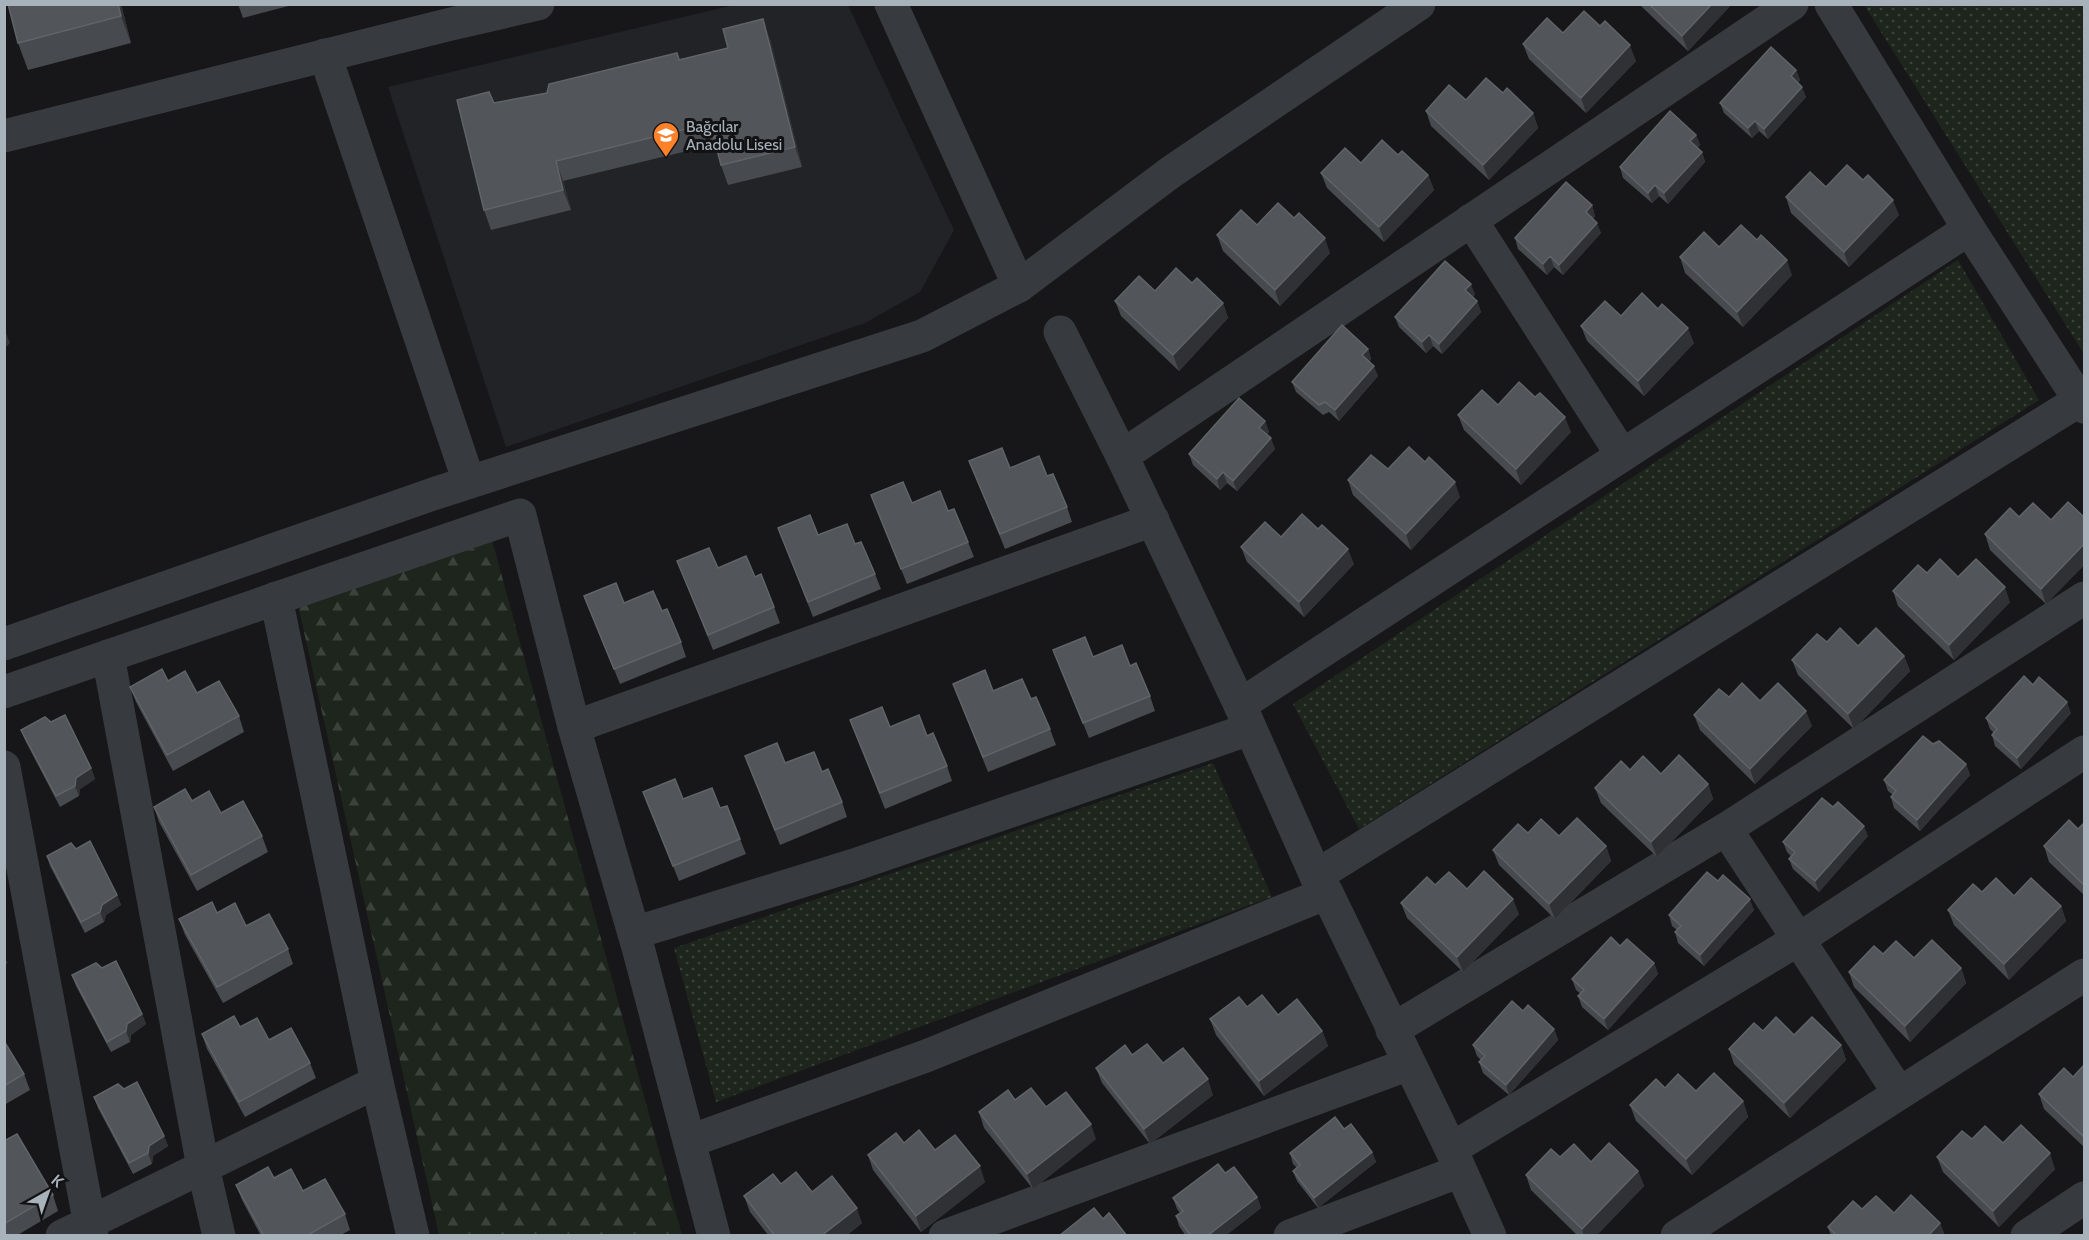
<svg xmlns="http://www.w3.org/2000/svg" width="2089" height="1240" font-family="Cabin,sans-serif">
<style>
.built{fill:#222326}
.forest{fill:url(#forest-firs)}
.park{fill:url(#park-dots)}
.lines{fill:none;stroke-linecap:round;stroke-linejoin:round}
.minor{stroke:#373a3e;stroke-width:33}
.wall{fill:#474a4e}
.shaded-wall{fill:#303134}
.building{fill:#52555a;stroke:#5f6469;stroke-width:1.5}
.labels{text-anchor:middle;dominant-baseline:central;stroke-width:6;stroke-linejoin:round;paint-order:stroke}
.poi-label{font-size:16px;fill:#a7b2ba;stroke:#121214;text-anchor:start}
</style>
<defs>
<pattern id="forest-firs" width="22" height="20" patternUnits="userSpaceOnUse" patternTransform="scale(1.5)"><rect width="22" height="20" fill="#1d251c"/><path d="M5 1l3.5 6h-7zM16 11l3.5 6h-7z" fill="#3b423b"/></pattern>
<pattern id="park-dots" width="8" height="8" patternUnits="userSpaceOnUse" patternTransform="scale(1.5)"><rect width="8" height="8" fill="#1d251c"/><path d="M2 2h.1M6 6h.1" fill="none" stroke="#3b423b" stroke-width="1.8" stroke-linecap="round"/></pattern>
</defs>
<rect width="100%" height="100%" fill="#171719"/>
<polygon class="built" points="734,5 848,5 954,230 920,292 865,323 506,447 388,87"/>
<polygon class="forest" points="492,540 682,1235 439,1235 298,605"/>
<g class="park">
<polygon points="1864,5 2084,5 2084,354"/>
<polygon points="1958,260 2039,400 1359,829 1293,704"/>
<polygon points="1213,763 1272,897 716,1102 674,948"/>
</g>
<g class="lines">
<g class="minor">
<polyline points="891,4 1019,286"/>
<polyline points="1831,4 1969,229 2084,407"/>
<polyline points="325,55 469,482"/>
<polyline points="4,136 447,25 538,4"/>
<polyline points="1471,220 1622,455"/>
<polyline points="1060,332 1122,456 1240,705 1316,876 1327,893 1451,1149 1490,1236"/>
<polyline points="1122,456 1792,4"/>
<polyline points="276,598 377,1082 413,1236"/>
<polyline points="4,644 433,494 922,336 1019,286 1171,172 1419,4"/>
<polyline points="108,656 520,515 574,727 639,951 714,1236"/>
<polyline points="4,692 108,656 203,1167 219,1236"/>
<polyline points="1240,705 1969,229"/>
<polyline points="574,727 1153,520"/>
<polyline points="4,767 92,1236"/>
<polyline points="1726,829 1899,1093"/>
<polyline points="1316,876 2080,400"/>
<polyline points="634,933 854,865 1250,729"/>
<polyline points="1392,1030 1726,829 2084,598"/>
<polyline points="690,1141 926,1056 1327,893"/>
<polyline points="1451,1149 1799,939 2084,752"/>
<polyline points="62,1236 377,1082"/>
<polyline points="945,1236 1409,1064"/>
<polyline points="1290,1236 1460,1171"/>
<polyline points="1677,1236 2084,975"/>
<polyline points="2027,1236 2084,1198"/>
</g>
</g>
<g class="wall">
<polygon points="121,4 131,43 28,70 18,43"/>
<polygon points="238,4 296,4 243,18"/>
<polygon points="1639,4 1732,4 1688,51"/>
<polygon points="1563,33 1636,61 1586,113 1529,59 1523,44"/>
<polygon points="770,39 802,167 728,185 721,165 716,144 563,181 571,210 491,230 484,210 494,103 547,93 677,53 680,59"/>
<polygon points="1796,70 1800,80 1798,83 1806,97 1768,139 1759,131 1752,138 1724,113 1720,103"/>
<polygon points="1503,93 1533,113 1538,128 1489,180 1431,126 1426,111 1466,100"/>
<polygon points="1696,135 1700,145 1697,148 1702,152 1705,162 1668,204 1659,196 1652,203 1623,178 1620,167"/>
<polygon points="1398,155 1428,175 1434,190 1384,242 1327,188 1321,173 1361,163"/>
<polygon points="1826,187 1899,215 1849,267 1791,213 1786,197"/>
<polygon points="1592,205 1595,216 1593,219 1601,233 1563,275 1554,267 1547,275 1518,249 1515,238"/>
<polygon points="1257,225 1330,253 1280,306 1223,251 1217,235"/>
<polygon points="1719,247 1792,275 1743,327 1685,273 1680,257"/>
<polygon points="1192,283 1223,303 1228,318 1179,371 1121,316 1115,301 1155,291"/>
<polygon points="1475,294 1473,297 1477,301 1481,312 1442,354 1433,346 1426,353 1399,327 1395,317"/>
<polygon points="1581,326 1694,343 1644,396 1587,341"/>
<polygon points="1368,349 1371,359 1369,362 1378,376 1339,421 1329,412 1323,415 1296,392 1292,382"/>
<polygon points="1498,405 1571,432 1521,485 1464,430 1458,415"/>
<polygon points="1265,421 1269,432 1267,434 1275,449 1237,491 1227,483 1220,490 1193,465 1189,454"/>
<polygon points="969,461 1010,468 1047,476 1067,507 1072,522 1005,549"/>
<polygon points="1388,469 1460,497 1411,550 1353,495 1348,480"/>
<polygon points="871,495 912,503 948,511 968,542 974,557 907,584"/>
<polygon points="2019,517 2051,520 2085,518 2085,564 2046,604 1990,550 1985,534"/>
<polygon points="778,528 818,535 855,544 875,574 881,589 813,617"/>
<polygon points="1281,537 1354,564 1304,617 1247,562 1241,547"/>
<polygon points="677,561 718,568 755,577 774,607 780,623 713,650"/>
<polygon points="1927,573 1958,577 2010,602 1954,660 1898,606 1893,591"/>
<polygon points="584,596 624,603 662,611 681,642 686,657 620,684"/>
<polygon points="1827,642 1858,646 1904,656 1910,671 1854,729 1798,675 1792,660"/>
<polygon points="1053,650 1093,657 1130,666 1150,696 1155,711 1089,738"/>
<polygon points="168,681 197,693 239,716 244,732 173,771 136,702 130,687"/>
<polygon points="953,684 993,691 1031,699 1050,729 1056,745 988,772"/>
<polygon points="2033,685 2071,713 2021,769 1995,746 1992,735 1994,733 1990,729 1986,718"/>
<polygon points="1729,697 1760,701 1812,726 1755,784 1700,730 1694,715"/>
<polygon points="850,720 890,727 927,736 947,766 952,781 885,809"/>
<polygon points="21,730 91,768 95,779 80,789 79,796 60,807 25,740"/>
<polygon points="1933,744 1966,764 1970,775 1920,831 1894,808 1891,797 1893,795 1888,791 1884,780"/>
<polygon points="745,756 785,763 822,772 842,802 847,817 780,845"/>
<polygon points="1630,770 1661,774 1708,784 1713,799 1657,857 1601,803 1595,788"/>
<polygon points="643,792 683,799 720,808 740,839 746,854 679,881"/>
<polygon points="192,801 221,813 262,836 268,852 197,891 159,822 154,807"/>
<polygon points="1833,807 1868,836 1819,892 1793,869 1789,859 1791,856 1787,852 1783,842"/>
<polygon points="2085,822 2085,896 2049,862 2044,846 2078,829"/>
<polygon points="1528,833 1559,836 1606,846 1611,861 1555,919 1499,865 1493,850"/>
<polygon points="47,856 117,895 121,905 106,915 104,922 85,933 50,866"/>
<polygon points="1718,881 1754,910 1704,966 1678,943 1675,932 1677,930 1672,926 1669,915"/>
<polygon points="1435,885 1467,889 1519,914 1463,972 1407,918 1401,903"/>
<polygon points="1982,892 2014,896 2061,906 2066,921 2009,980 1954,925 1948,910"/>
<polygon points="217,913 246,926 288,949 293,964 223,1003 185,935 179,919"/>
<polygon points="1620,946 1654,963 1658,974 1608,1030 1582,1007 1578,996 1581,994 1576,990 1572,979"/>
<polygon points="1883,954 1914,958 1961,968 1966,983 1910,1042 1854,987 1849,972"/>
<polygon points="4,956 7,963 4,965"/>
<polygon points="72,975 142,1014 146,1024 131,1035 130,1042 111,1052 76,986"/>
<polygon points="1247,1007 1278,1015 1322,1031 1328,1046 1264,1096 1216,1035 1210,1019"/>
<polygon points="1523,1011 1554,1029 1558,1040 1509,1095 1483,1073 1479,1062 1481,1060 1477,1056 1473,1045"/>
<polygon points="202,1034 269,1040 310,1063 316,1078 245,1117 207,1049"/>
<polygon points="1794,1035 1841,1045 1846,1060 1790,1118 1734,1064 1729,1049"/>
<polygon points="4,1041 24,1074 30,1090 4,1105"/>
<polygon points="1132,1055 1163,1063 1213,1095 1150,1144 1102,1083 1096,1068"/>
<polygon points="2085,1064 2085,1148 2044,1109 2039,1094 2073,1077"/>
<polygon points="1665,1088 1696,1091 1743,1101 1748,1117 1692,1175 1636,1121 1630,1105"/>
<polygon points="124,1089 164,1136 168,1146 153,1156 152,1164 133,1174 98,1108 94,1097"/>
<polygon points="1015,1100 1046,1107 1096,1139 1033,1189 984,1128 979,1112"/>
<polygon points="1344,1129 1372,1152 1376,1162 1318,1208 1297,1181 1293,1171 1297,1168 1293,1164 1290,1153"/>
<polygon points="1972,1139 2055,1169 1999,1227 1943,1172 1937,1157"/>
<polygon points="4,1141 53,1195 58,1211 16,1236 4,1236"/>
<polygon points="904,1143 985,1182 921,1232 873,1170 868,1155"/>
<polygon points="1560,1157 1591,1162 1638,1171 1644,1186 1596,1236 1578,1236 1531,1190 1526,1175"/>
<polygon points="1225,1173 1257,1197 1261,1208 1225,1236 1186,1236 1179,1226 1176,1216 1180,1213 1177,1209 1173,1198"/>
<polygon points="274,1178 303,1191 345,1214 350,1230 339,1236 261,1236 242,1200 236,1185"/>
<polygon points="781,1184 862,1223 846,1236 769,1236 750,1212 744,1196"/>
<polygon points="1894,1213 1940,1223 1945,1236 1831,1236 1828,1227"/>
</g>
<g class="shaded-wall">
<polygon points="118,4 121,4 131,43 121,16"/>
<polygon points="1712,4 1732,4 1688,51 1682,36"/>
<polygon points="763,19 770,39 802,167 795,147"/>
<polygon points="1630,45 1636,61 1586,113 1581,98"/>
<polygon points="1796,70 1800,80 1794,87 1791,76"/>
<polygon points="1802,87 1806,97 1768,139 1764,129"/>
<polygon points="1533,113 1538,128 1489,180 1483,165"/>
<polygon points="1755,121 1759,131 1752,138 1748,128"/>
<polygon points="1696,135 1700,145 1694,152 1690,141"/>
<polygon points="1702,152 1705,162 1668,204 1664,193"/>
<polygon points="556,161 563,181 571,210 563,190"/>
<polygon points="1428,175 1434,190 1384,242 1379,227"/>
<polygon points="1655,185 1659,196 1652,203 1648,193"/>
<polygon points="1893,200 1899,215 1849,267 1844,252"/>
<polygon points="1592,205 1595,216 1589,222 1586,212"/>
<polygon points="1597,223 1601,233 1563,275 1559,265"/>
<polygon points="1325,238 1330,253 1280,306 1275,290"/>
<polygon points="1550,256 1554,267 1547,275 1543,264"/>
<polygon points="1787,260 1792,275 1743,327 1737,312"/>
<polygon points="1471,284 1475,294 1469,301 1465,290"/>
<polygon points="1477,301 1481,312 1442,354 1439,344"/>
<polygon points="1223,303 1228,318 1179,371 1173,355"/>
<polygon points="4,328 10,343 4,349"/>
<polygon points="1688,328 1694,343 1644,396 1638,381"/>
<polygon points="1429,335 1433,346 1426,353 1422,342"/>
<polygon points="1368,349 1371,359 1366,366 1362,355"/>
<polygon points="1374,366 1378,376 1339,421 1335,410"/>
<polygon points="1565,417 1571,432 1521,485 1516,469"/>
<polygon points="1265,421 1269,432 1263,438 1259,428"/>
<polygon points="1271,438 1275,449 1237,491 1233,481"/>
<polygon points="1223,472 1227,483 1220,490 1217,479"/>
<polygon points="1455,482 1460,497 1411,550 1406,534"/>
<polygon points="2085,543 2085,564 2046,604 2041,589"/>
<polygon points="1348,549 1354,564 1304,617 1299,602"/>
<polygon points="2005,587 2010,602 1954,660 1949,645"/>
<polygon points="1904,656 1910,671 1854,729 1848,714"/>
<polygon points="2067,702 2071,713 2021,769 2017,758"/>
<polygon points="1806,711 1812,726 1755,784 1750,769"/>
<polygon points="1966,764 1970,775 1920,831 1917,820"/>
<polygon points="91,768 95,779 80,789 79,796 75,786 76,778"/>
<polygon points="1708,784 1713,799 1657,857 1651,842"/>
<polygon points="1864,826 1868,836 1819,892 1815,881"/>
<polygon points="1606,846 1611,861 1555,919 1549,904"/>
<polygon points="117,895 121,905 106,915 104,922 100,912 102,905"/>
<polygon points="1513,899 1519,914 1463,972 1457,957"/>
<polygon points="1750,899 1754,910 1704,966 1700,955"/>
<polygon points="2061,906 2066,921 2009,980 2004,964"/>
<polygon points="1654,963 1658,974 1608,1030 1604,1019"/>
<polygon points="1961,968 1966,983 1910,1042 1905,1026"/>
<polygon points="142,1014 146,1024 131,1035 130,1042 126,1031 127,1024"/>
<polygon points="1554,1029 1558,1040 1509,1095 1506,1085"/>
<polygon points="1322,1031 1328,1046 1264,1096 1259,1081"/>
<polygon points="1841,1045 1846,1060 1790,1118 1784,1103"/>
<polygon points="1208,1079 1213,1095 1150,1144 1144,1129"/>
<polygon points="1743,1101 1748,1117 1692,1175 1686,1159"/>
<polygon points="1091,1124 1096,1139 1033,1189 1027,1174"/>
<polygon points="164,1136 168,1146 153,1156 152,1164 148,1153 149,1146"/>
<polygon points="1372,1152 1376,1162 1318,1208 1314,1198"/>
<polygon points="2050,1153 2055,1169 1999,1227 1993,1211"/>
<polygon points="980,1166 985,1182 921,1232 916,1216"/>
<polygon points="1638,1171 1644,1186 1596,1236 1584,1236 1582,1229"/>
<polygon points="1257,1197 1261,1208 1225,1236 1207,1236"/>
<polygon points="857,1208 862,1223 846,1236 821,1236"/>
<polygon points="1940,1223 1945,1236 1928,1236"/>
</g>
<g class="building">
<polygon points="8,4 118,4 121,16 18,43"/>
<polygon points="1649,4 1712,4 1682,36"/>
<polygon points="1584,11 1600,26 1605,21 1630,45 1581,98 1523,44 1547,18 1563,33"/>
<polygon points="763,19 795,147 721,165 710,123 556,161 563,190 484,210 457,100 489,92 494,103 547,93 549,84 677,53 679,60 728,48 723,29"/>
<polygon points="1771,47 1796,70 1791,76 1802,87 1764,129 1755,121 1748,128 1720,103"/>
<polygon points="1486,78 1503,93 1507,88 1533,113 1483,165 1426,111 1449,85 1466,100"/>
<polygon points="1670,111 1696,135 1690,141 1702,152 1664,193 1655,185 1648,193 1620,167"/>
<polygon points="1382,140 1398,155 1402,151 1428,175 1379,227 1321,173 1345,148 1361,163"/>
<polygon points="1847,165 1863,180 1868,175 1893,200 1844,252 1786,197 1810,172 1826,187"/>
<polygon points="1566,182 1592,205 1586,212 1597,223 1559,265 1550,256 1543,264 1515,238"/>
<polygon points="1278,203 1294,218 1299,213 1325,238 1275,290 1217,235 1241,210 1257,225"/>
<polygon points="1741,225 1757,240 1761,235 1787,260 1737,312 1680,257 1704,232 1719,247"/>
<polygon points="1445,261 1471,284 1465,290 1477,301 1439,344 1429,335 1422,342 1395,317"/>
<polygon points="1176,268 1192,283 1197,278 1223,303 1173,355 1115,301 1139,276 1155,291"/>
<polygon points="1642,293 1658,309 1662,304 1688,328 1638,381 1581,326 1605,301 1621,316"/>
<polygon points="1342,325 1368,349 1362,355 1374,366 1335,410 1325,402 1319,405 1292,382"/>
<polygon points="1519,382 1535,397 1540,393 1565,417 1516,469 1458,415 1482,390 1498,405"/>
<polygon points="1239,398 1265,421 1259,428 1271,438 1233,481 1223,472 1217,479 1189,454"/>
<polygon points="1409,447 1425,462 1429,457 1455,482 1406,534 1348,480 1371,455 1388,469"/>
<polygon points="1002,448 1010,468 1039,456 1047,476 1053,474 1067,507 1000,534 969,461"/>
<polygon points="903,482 912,503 940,491 948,511 954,509 968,542 901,569 871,495"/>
<polygon points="2068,502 2085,518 2085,543 2041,589 1985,534 2010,508 2019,517 2033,503 2051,520"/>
<polygon points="1302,514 1318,529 1322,525 1348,549 1299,602 1241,547 1265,522 1281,537"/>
<polygon points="810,515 818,535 847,524 855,544 861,542 875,574 808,602 778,528"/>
<polygon points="709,548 718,568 746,556 755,577 761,574 774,607 708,635 677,561"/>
<polygon points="1940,559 1958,577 1976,559 2005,587 1949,645 1893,591 1918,565 1927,573"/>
<polygon points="616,583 624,603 653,591 662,611 667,609 681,642 614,669 584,596"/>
<polygon points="1840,628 1858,646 1876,628 1904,656 1848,714 1792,660 1817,634 1827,642"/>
<polygon points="1085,637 1093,657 1122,645 1130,666 1136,663 1150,696 1083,723 1053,650"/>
<polygon points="162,669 168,681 185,671 197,693 219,681 239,716 167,755 130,687"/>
<polygon points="985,670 993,691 1022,679 1031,699 1036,697 1050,729 983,757 953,684"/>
<polygon points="2024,676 2033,685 2039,677 2067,702 2017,758 1992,735 1997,729 1986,718"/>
<polygon points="1742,683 1760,701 1778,683 1806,711 1750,769 1694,715 1719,689 1729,697"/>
<polygon points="882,707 890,727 919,715 927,736 933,733 947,766 880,793 850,720"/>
<polygon points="65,715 91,768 76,778 75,786 56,796 21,730 45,717 51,722"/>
<polygon points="1923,736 1933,744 1939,741 1966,764 1917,820 1891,797 1896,791 1884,780"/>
<polygon points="777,743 785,763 814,752 822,772 828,769 842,802 775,830 745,756"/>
<polygon points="1679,755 1708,784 1651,842 1595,788 1621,761 1630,770 1643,756 1661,774"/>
<polygon points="675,779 683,799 712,788 720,808 727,806 740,839 673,866 643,792"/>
<polygon points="185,789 192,801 209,791 221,813 243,801 262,836 191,875 154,807"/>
<polygon points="1822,798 1833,807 1838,802 1864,826 1815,881 1789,859 1795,852 1783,842"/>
<polygon points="1577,818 1606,846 1549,904 1493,850 1518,824 1528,833 1541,819 1559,836"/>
<polygon points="2069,820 2078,829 2085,822 2085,886 2044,846"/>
<polygon points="90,841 117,895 102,905 100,912 81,922 47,856 71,843 76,849"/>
<polygon points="1484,871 1513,899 1457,957 1401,903 1427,877 1435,885 1449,872 1467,889"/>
<polygon points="1707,872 1718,881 1723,875 1750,899 1700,955 1675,932 1681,926 1669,915"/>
<polygon points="1996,878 2014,896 2031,878 2061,906 2004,964 1948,910 1973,884 1982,892"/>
<polygon points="212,902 217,913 235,903 246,926 269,914 288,949 217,987 179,919"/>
<polygon points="1611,937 1620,946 1627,939 1654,963 1604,1019 1578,996 1584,990 1572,979"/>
<polygon points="1932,940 1961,968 1905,1026 1849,972 1874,946 1883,954 1896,941 1914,958"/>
<polygon points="116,961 142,1014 127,1024 126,1031 107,1042 72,975 96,963 102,968"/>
<polygon points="1262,995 1278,1015 1297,999 1322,1031 1259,1081 1210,1019 1239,997 1247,1007"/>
<polygon points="1512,1001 1523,1011 1528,1005 1554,1029 1506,1085 1479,1062 1485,1056 1473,1045"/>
<polygon points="234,1016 240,1027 257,1018 269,1040 291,1028 310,1063 239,1102 202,1034"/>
<polygon points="1776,1017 1794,1035 1812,1017 1841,1045 1784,1103 1729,1049 1754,1023 1763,1031"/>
<polygon points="4,1041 24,1074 4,1086"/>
<polygon points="1147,1044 1163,1063 1183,1048 1208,1079 1144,1129 1096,1068 1125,1045 1132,1055"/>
<polygon points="2085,1064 2085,1138 2039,1094 2064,1068 2073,1077"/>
<polygon points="1714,1073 1743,1101 1686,1159 1630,1105 1656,1079 1665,1088 1678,1074 1696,1091"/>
<polygon points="137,1082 164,1136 149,1146 148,1153 129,1163 94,1097 118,1084 124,1089"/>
<polygon points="1031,1088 1046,1107 1066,1092 1091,1124 1027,1174 979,1112 1008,1090 1015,1100"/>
<polygon points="1335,1117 1344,1129 1351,1124 1372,1152 1314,1198 1293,1171 1300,1165 1290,1153"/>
<polygon points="2021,1125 2050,1153 1993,1211 1937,1157 1962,1131 1972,1139 1985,1126 2003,1143"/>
<polygon points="919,1130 935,1150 955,1135 980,1166 916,1216 868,1155 896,1133 904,1143"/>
<polygon points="17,1134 53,1195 4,1224 4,1141"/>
<polygon points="1609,1143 1638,1171 1582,1229 1526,1175 1551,1149 1560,1157 1574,1144 1591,1162"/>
<polygon points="1218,1164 1225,1173 1234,1167 1257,1197 1207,1236 1191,1236 1176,1216 1183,1211 1173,1198"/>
<polygon points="268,1167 274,1178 291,1169 303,1191 325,1179 345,1214 306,1236 264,1236 236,1185"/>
<polygon points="796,1172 812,1192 832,1176 857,1208 821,1236 775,1236 744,1196 773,1174 781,1184"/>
<polygon points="1911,1195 1940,1223 1928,1236 1837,1236 1828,1227 1853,1201 1862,1209 1876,1196 1894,1213"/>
<polygon points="1094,1208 1103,1219 1109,1213 1127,1236 1059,1236"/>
</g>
<defs>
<g id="school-pin" transform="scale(1.35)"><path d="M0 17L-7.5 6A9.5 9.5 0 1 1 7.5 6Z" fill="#ff8129" stroke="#121214"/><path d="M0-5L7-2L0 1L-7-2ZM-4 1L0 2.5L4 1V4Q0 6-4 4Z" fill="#fff"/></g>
</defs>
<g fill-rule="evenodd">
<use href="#school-pin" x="666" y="135"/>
</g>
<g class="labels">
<g class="poi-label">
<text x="686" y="126">Bağcılar<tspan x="686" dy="18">Anadolu Lisesi</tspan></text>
</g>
</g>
<rect width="2089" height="1240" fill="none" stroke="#a7b2ba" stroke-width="12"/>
<g transform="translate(48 1192) rotate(40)" stroke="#121214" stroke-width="4.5" paint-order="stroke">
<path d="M0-4.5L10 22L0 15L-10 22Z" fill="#a7b2ba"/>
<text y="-9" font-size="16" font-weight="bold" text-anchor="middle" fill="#a7b2ba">K</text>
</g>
</svg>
